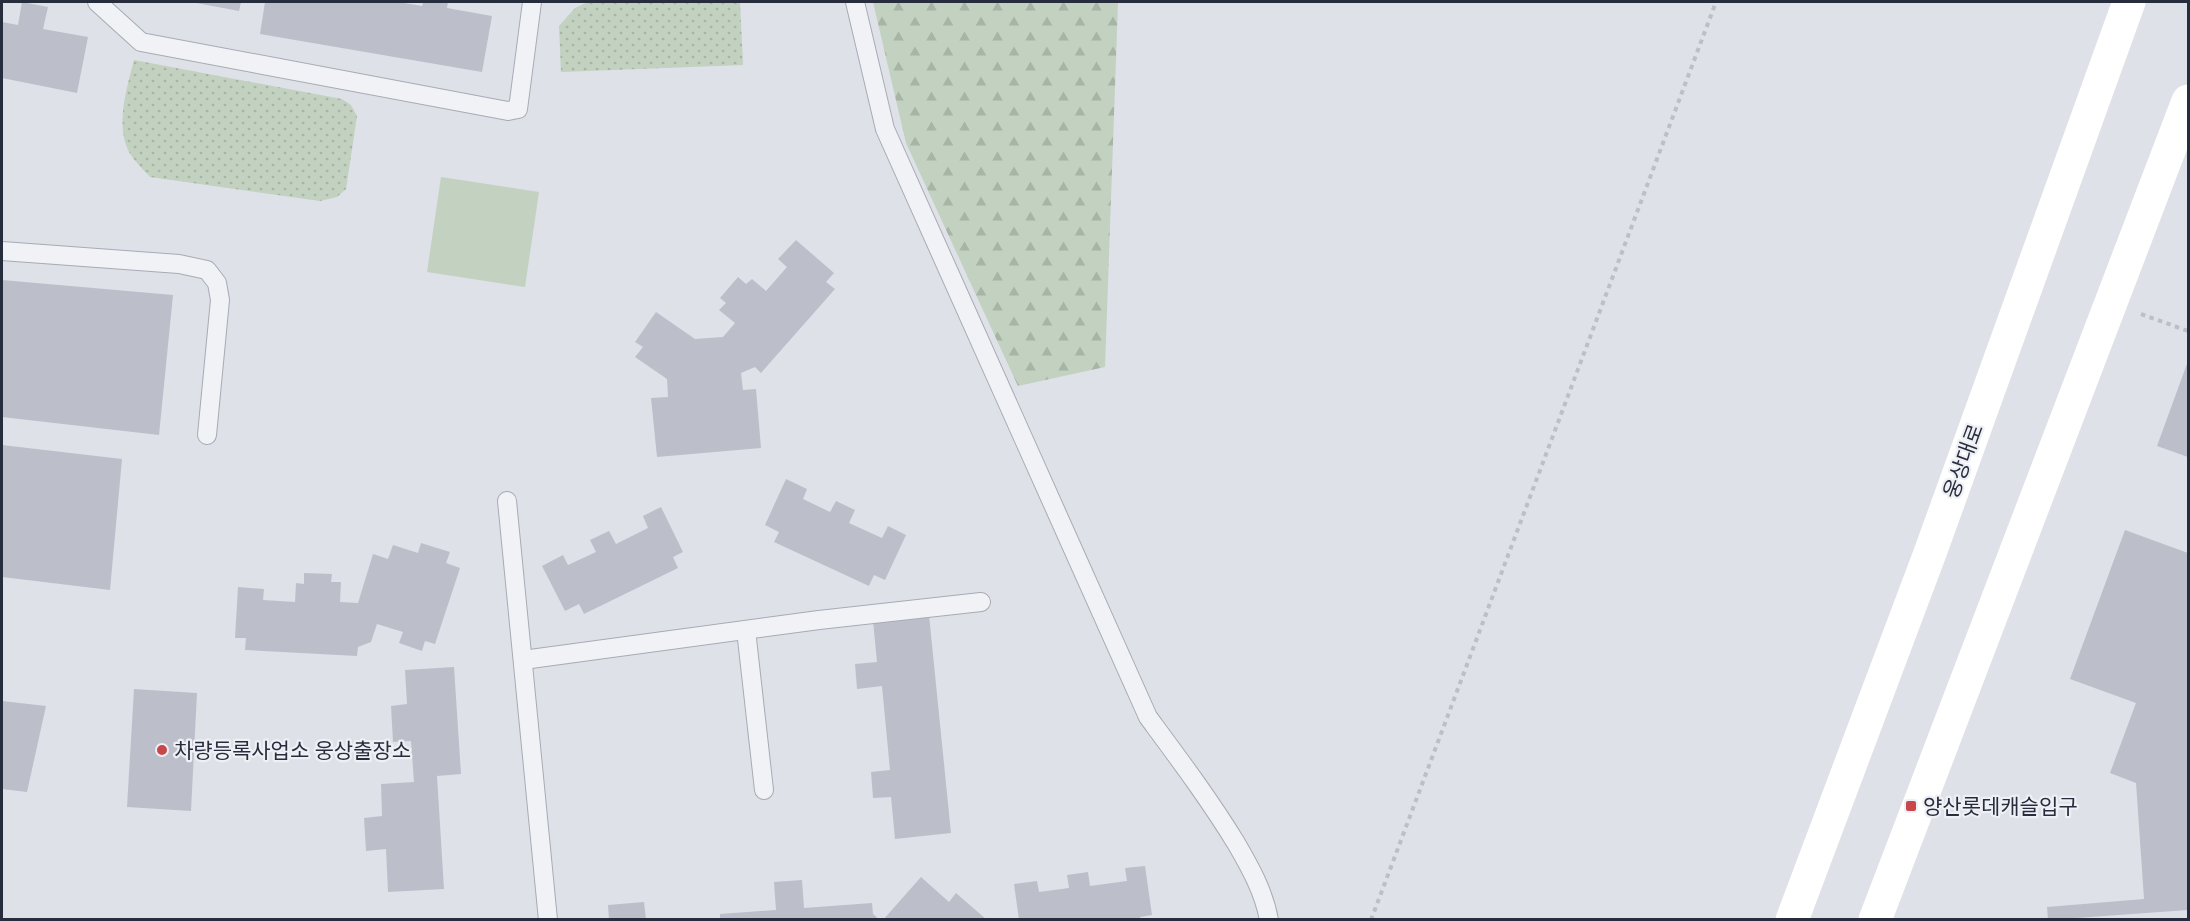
<svg xmlns="http://www.w3.org/2000/svg" width="2190" height="921" font-family="Figtree,'Noto Sans KR',sans-serif">
<style>
.grass{fill:url(#grass-dots)}
.forest{fill:url(#forest-firs)}
.pitch{fill:#c2d1c0}
.building{fill:#bcbfca}
.lines{fill:none;stroke-linecap:round;stroke-linejoin:round}
.service-casing{stroke:#a7abb4;stroke-width:20}
.path{stroke:#bdbfc6;stroke-width:4;stroke-dasharray:4.5 4.5;stroke-linecap:butt}
.service{stroke:#f1f2f6;stroke-width:18}
.secondary{stroke:#fff;stroke-width:33}
.poi-dot{fill:#c8474b;stroke:#eef0f5;stroke-width:2}
.labels{text-anchor:middle;dominant-baseline:central;stroke-width:4.5;stroke-linejoin:round;paint-order:stroke}
.street-label{font-size:21px;fill:#282d3d;stroke:#eef0f5}
.poi-label{font-size:21px;fill:#282d3d;stroke:#eef0f5;text-anchor:start}
</style>
<defs>
<pattern id="grass-dots" width="8" height="8" patternUnits="userSpaceOnUse" patternTransform="scale(1.5)"><rect width="8" height="8" fill="#c2d1c0"/><path d="M2 2h.1M6 6h.1" fill="none" stroke="#a7b4a6" stroke-width="1.8" stroke-linecap="round"/></pattern>
<pattern id="forest-firs" width="22" height="20" patternUnits="userSpaceOnUse" patternTransform="scale(1.5)"><rect width="22" height="20" fill="#c2d1c0"/><path d="M5 1l3.5 6h-7zM16 11l3.5 6h-7z" fill="#a7b4a6"/></pattern>
</defs>
<rect width="100%" height="100%" fill="#dee1e7"/>
<g class="grass">
<polygon points="588,2 740,2 743,65 561,72 559,26 575,8"/>
<path d="M134,60L342,99L351,105L357,116L346,189L337,197L320,201L150,177C144,170 134,161 129,152C115,124 127,88 134,60Z"/>
</g>
<polygon class="forest" points="873,2 1118,2 1105,367 1018,386 906,143"/>
<polygon class="pitch" points="441,177 539,192 525,287 427,272"/>
<g class="building">
<polygon points="22,2 48,7 43,29 88,37 77,93 2,78 2,22 18,25"/>
<polygon points="191,2 241,2 239,11"/>
<polygon points="265,2 398,2 422,6 423,2 448,2 447,8 492,16 482,72 260,34"/>
<polygon points="796,240 834,273 826,282 835,289 761,373 755,367 741,373 743,390 756,389 761,448 657,457 651,398 668,397 667,379 635,357 643,347 635,342 656,312 695,339 723,337 735,323 719,310 726,303 720,298 738,277 746,284 752,279 766,291 787,267 778,259"/>
<polygon points="2,280 173,295 159,435 2,417"/>
<polygon points="2188,361 2188,457 2157,446"/>
<polygon points="2,445 122,459 110,590 2,577"/>
<polygon points="786,479 807,489 803,499 830,512 836,501 855,510 849,523 882,538 888,526 906,535 885,580 874,575 869,586 774,542 779,532 765,525"/>
<polygon points="661,507 683,552 673,557 678,568 584,614 579,604 565,611 542,566 563,555 568,565 596,552 590,540 609,531 616,544 648,528 643,516"/>
<polygon points="2125,530 2188,553 2188,910 2048,920 2047,907 2144,899 2136,783 2110,773 2136,703 2070,679"/>
<polygon points="421,543 450,552 446,563 460,568 435,644 425,641 422,651 399,643 403,632 377,624 371,642 358,647 357,656 245,650 246,638 235,638 238,587 264,589 263,600 295,602 296,583 304,584 304,573 332,574 331,582 341,582 340,602 358,603 373,554 388,559 393,545 418,553"/>
<polygon points="929,615 951,833 895,839 891,797 873,798 871,772 890,770 882,686 857,689 855,664 877,662 873,621"/>
<polygon points="454,667 461,774 437,776 444,889 388,892 386,849 366,851 364,818 382,816 381,784 414,782 411,741 393,742 391,706 407,704 405,670"/>
<polygon points="134,689 197,693 191,811 127,807"/>
<polygon points="2,701 46,706 27,792 2,789"/>
<polygon points="1145,866 1152,915 1140,917 1141,920 1019,920 1014,884 1037,881 1039,892 1069,888 1067,875 1088,872 1090,886 1127,881 1125,868"/>
<polygon points="921,877 949,902 956,893 987,920 883,920"/>
<polygon points="802,880 804,908 872,903 873,914 880,920 720,920 720,914 776,910 774,882"/>
<polygon points="644,902 646,920 609,920 608,905"/>
</g>
<g class="lines">
<g class="service-casing">
<g id="service">
<polyline points="97,2 141,42 508,111 518,109 532,2"/>
<path d="M855,2L885,129L1148,717C1179,759 1209,799 1236,843C1250,867 1264,892 1269,920"/>
<polyline points="2,251 179,264 207,270 217,283 220,300 207,435"/>
<polyline points="507,501 548,920"/>
<polyline points="746,630 764,790"/>
<polyline points="523,660 819,620 981,602"/>
</g>
</g>
<g class="path">
<polyline points="2141,314 2188,331"/>
<polyline points="1371,920 1716,2"/>
</g>
<use href="#service" class="service"/>
<g class="secondary">
<polyline points="1792,920 1930,553 2129,2"/>
<polyline points="1875,920 2188,101"/>
</g>
</g>
<g class="poi-dot">
<circle cx="162" cy="750" r="6"/>
<rect x="1905" y="800" width="12" height="12" rx="3"/>
</g>
<g class="labels">
<g class="street-label">
<text transform="translate(1963 461) rotate(-70)">웅상대로</text>
</g>
<g class="poi-label">
<text x="174" y="750">차량등록사업소 웅상출장소</text>
<text x="1923" y="806">양산롯데캐슬입구</text>
</g>
</g>
<rect width="2190" height="921" fill="none" stroke="#282d3d" stroke-width="6"/>
</svg>
